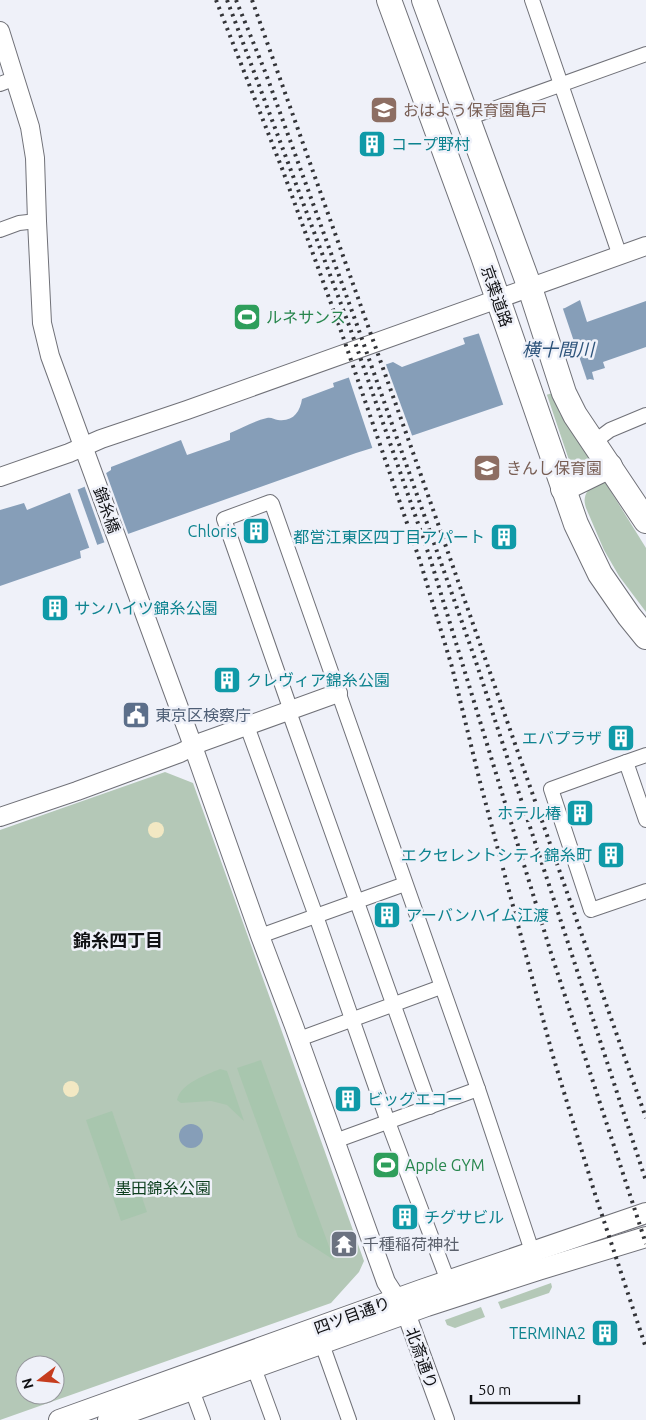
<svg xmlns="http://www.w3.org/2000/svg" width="646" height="1420" font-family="Ubuntu,'Noto Sans JP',sans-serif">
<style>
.green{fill:#b4c8b7;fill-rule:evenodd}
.forest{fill:#a8c6ae}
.sand{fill:#f2e8c3}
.water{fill:#869eb8}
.pier{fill:#eff1f9}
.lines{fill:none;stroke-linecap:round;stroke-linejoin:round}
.minor-casing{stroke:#707178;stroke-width:16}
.tertiary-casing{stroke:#707178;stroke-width:20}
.secondary-casing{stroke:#707178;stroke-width:22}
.trunk-casing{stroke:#707178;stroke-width:26}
.minor{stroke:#fff;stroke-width:14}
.tertiary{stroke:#fff;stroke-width:18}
.secondary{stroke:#fff;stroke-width:20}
.trunk{stroke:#fff;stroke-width:24}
.rail{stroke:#333438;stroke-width:4;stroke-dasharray:2.5 5;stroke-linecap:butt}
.labels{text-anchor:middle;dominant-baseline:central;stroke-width:5;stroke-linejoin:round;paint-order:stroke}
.education-label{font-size:16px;fill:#785e54;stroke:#eff1f9;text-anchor:start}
.culture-label{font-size:16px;fill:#0d838f;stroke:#eff1f9;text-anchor:start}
.street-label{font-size:16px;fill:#101114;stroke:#eff1f9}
.leisure-label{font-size:16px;fill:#27864d;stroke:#eff1f9;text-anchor:start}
.service-label{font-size:16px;fill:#4e5e75;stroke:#eff1f9;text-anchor:start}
.park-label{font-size:16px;fill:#0d3f1e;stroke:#eff1f9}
.worship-label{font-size:16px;fill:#5b616d;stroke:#eff1f9;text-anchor:start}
.water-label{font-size:18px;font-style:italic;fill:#2e547b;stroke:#eff1f9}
.neighbourhood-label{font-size:18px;font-weight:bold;fill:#101114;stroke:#eff1f9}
</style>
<rect width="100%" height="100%" fill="#eff1f9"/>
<g class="green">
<polygon points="528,326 560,414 590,460 590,464 576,471 571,466 524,327"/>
<path d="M596,482H605L646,548V612L619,576L604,550L586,508C582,496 587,490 596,482Z"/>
<path d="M165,772L193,783L364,1261L359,1272L331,1303L0,1420V830ZM25,1365H55V1395H25Z"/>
<polygon points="551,1283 552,1287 549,1293 501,1309 498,1302"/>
<polygon points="481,1307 485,1317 455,1328 447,1325 445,1320"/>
</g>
<g class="forest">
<polygon points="261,1060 334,1260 298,1237 237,1068"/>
<path d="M220,1069L227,1071L244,1121L227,1105L211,1101L181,1103L177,1100C181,1083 206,1075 220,1069Z"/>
<polygon points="112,1111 147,1212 121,1221 86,1120"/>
</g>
<g class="sand">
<circle cx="156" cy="830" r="8"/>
<circle cx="71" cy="1089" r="8"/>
</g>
<g class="water">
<path d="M580,300L587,322L646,301V347L603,362L605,368L592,372L594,380L590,379L502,405L414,435L356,453L80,551L81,558L0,586V510L24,503L27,510L84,487L111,470V467L181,440L187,455L230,440V433C242,428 254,421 267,418C272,417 274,420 278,420C293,422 300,412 302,399L334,387L333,383L393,362L402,367L465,344L463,338L565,308Z"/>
<circle cx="191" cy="1136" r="12"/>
</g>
<g class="pier">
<polygon points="562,306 588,383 504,407 478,331"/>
<polygon points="385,362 413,438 373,450 348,375"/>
<polygon points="105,470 129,536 105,544 84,485"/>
<polygon points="77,488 98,547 90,550 69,490"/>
</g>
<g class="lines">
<g class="minor-casing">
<g id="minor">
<polyline points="532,0 620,256"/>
<polyline points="0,84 16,78"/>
<polyline points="468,118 646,54"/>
<polyline points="0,230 19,223 37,221"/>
<polyline points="594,442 610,430 646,415"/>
<polyline points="247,726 316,916 388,1122 448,1281"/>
<polyline points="626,762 646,755"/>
<polyline points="646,820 626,762 551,789 591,910 646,891"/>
<polyline points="260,936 405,884"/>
<polyline points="299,1039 441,987"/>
<polyline points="430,1107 292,720 289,712 289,705 224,519 270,502 272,504 478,1089 535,1260"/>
<polyline points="335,1141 478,1089"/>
<polyline points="322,1344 349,1420"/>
<polyline points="254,1368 273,1420"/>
<polyline points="192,1390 203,1420"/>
</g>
</g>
<g class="tertiary-casing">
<g id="tertiary">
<polyline points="0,31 30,127 35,158 37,221 42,323 50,356 189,735 260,936 294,1026 386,1282 406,1313 445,1420"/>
<polyline points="0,477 69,453 101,439 187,410 646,246"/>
<polyline points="0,817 77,791 180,753 202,742 338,693"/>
</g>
</g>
<g class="secondary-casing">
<g id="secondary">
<polyline points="59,1420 421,1290 646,1213"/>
<polyline points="108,1420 427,1306 538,1270 646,1237"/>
</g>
</g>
<g class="trunk-casing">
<g id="trunk">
<polyline points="389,0 483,256 576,524 600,574 629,616 646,637"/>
<polyline points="424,0 530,288 564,393 575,415 646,521"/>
<polyline points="563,489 610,466"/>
</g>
</g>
<use href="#minor" class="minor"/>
<use href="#tertiary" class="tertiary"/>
<use href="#secondary" class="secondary"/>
<use href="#trunk" class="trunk"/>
<g class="rail">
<polyline points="216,0 283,171 341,331 420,561 452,667 479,778 552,1053 595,1194 646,1348"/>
<polyline points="227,0 350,328 430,558 551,953 646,1244"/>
<polyline points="236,0 266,74 357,325 475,659 646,1181"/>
<polyline points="252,0 416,461 646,1118"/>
</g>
</g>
<defs>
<g id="school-square" transform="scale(1.4375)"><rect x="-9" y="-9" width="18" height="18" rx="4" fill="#8d6e63" stroke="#eff1f9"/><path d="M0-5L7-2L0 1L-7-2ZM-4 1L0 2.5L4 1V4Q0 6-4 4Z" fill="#fff"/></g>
<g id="building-square" transform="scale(1.4375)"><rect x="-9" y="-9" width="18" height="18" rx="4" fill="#0f9aa8" stroke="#eff1f9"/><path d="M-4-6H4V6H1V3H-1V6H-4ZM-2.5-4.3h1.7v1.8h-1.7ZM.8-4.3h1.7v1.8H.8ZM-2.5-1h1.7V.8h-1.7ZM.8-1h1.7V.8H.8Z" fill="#fff"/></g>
<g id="stadium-square" transform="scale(1.4375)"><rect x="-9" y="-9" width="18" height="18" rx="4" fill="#2e9e5b" stroke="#eff1f9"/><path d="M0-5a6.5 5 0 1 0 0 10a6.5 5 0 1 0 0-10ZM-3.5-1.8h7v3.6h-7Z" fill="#fff"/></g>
<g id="civic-square" transform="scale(1.4375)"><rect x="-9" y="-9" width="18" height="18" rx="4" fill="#5c6f8a" stroke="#eff1f9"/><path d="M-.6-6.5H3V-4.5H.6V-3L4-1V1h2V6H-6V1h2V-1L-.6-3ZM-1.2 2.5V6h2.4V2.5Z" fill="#fff"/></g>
<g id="temple-square" transform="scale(1.4375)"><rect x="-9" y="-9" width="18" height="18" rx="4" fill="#6b7280" stroke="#eff1f9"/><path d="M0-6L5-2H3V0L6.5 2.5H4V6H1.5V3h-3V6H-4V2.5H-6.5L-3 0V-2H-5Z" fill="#fff"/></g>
</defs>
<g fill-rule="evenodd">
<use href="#school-square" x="384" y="110"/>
<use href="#building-square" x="372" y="144"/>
<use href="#stadium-square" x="247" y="317"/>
<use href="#school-square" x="487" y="468"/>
<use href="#building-square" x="256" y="531"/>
<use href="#building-square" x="504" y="537"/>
<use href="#building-square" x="55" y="608"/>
<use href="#building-square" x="227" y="680"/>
<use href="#civic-square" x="136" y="715"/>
<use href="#building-square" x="621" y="738"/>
<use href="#building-square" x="580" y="813"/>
<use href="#building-square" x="611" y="855"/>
<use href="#building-square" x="387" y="915"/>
<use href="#building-square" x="348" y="1099"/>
<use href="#stadium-square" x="386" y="1165"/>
<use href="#building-square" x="405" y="1217"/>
<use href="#temple-square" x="344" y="1244"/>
<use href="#building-square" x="605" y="1333"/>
</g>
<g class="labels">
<g class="education-label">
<text x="403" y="110">おはよう保育園亀戸</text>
<text x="506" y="468">きんし保育園</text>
</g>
<g class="culture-label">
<text x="391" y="144">コープ野村</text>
<text x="237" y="531" text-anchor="end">Chloris</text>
<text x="485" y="537" text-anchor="end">都営江東区四丁目アパート</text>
<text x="74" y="608">サンハイツ錦糸公園</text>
<text x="246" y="680">クレヴィア錦糸公園</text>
<text x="602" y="738" text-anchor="end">エバプラザ</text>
<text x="561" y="813" text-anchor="end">ホテル椿</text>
<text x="592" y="855" text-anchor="end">エクセレントシティ錦糸町</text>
<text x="406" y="915">アーバンハイム江渡</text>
<text x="367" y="1099">ビッグエコー</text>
<text x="424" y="1217">チグサビル</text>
<text x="586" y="1333" text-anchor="end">TERMINA2</text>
</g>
<g class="street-label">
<text transform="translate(497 296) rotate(71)">京葉道路</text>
<text transform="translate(107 510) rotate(70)">錦糸橋</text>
<text transform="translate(352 1315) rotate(-20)">四ツ目通り</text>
<text transform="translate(422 1358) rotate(70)">北斎通り</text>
</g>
<g class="leisure-label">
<text x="266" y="317">ルネサンス</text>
<text x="405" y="1165">Apple GYM</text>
</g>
<g class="service-label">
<text x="155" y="715">東京区検察庁</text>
</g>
<g class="park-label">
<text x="163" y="1188">墨田錦糸公園</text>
</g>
<g class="worship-label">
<text x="363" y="1244">千種稲荷神社</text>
</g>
<g class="water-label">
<text x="558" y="349">横十間川</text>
</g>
<g class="neighbourhood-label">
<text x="118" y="940">錦糸四丁目</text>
</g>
</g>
<g transform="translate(40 1380) rotate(254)"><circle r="24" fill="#eff1f9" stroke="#96979d"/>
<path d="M0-4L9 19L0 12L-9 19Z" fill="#c63c1e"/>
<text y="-8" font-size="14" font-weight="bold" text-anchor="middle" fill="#101114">N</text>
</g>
<path d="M471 1395v8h108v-8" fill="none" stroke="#101114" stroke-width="2.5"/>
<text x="478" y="1395" font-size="15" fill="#101114" stroke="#eff1f9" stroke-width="4" paint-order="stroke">50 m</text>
</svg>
